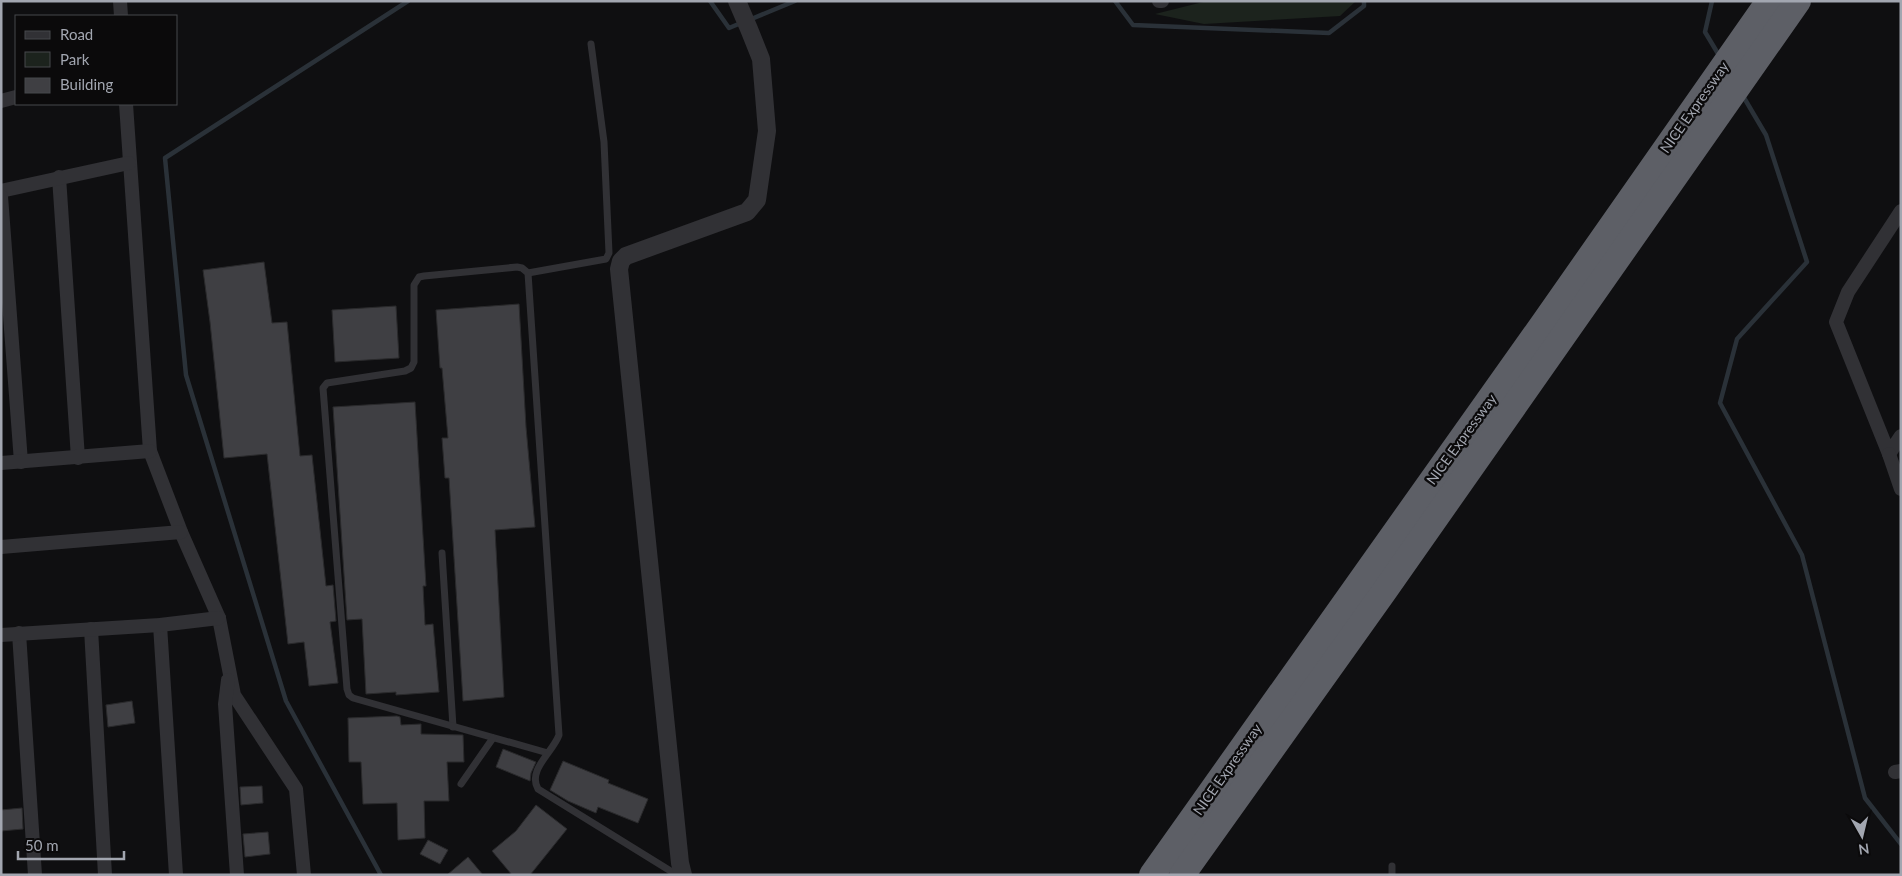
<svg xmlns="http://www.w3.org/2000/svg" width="1902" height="876" font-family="Lato,sans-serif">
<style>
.green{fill:#1c231d}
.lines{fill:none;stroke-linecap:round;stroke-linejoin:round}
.stream{stroke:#2a3138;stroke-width:4.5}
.building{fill:#3f3f43;stroke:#2a2a2c}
.service{stroke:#313135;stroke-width:7}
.minor{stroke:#313135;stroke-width:14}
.tertiary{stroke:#313135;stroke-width:18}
.motorway{stroke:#5d5f66;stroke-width:26}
.labels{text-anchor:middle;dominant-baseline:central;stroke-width:4.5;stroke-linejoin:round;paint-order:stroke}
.street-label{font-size:14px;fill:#a2a6b0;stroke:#0b0a0b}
</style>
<rect width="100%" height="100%" fill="#0f0f11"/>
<polygon class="green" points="1207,1 1356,1 1340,16 1204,24 1155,14"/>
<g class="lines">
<g class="stream">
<polyline points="710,1 729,28 741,23"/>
<polyline points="1115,1 1133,25 1329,33 1364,6 1364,1"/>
<polyline points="1712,1 1705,32 1720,57"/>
<polyline points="749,20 795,1"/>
<polyline points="1743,96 1766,135 1807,262 1737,339 1720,403 1802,555 1865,798 1901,844"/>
<polyline points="381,875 286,701 186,375 165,158 408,1"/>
</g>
</g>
<g class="building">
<polygon points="264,262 272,323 287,322 300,456 312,455 326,586 333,585 336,621 330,622 338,683 309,686 304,642 288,644 267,454 224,458 210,322 203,270"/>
<polygon points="519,304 526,427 535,527 495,530 504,697 463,701 449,478 445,478 442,438 448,438 442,368 440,368 436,310"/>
<polygon points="396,306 399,358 335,362 332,310"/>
<polygon points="415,402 426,586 423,586 425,625 433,624 439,692 396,695 396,692 366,694 362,619 347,620 333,407"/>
<polygon points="132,701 135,723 108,727 106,705"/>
<polygon points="397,716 400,717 401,725 421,724 421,734 463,735 464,762 447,762 449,801 424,801 425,838 398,840 397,803 363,804 361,762 349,762 348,718"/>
<polygon points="503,749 536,762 531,773 530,781 496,767"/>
<polygon points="563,761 609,780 608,783 648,799 638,823 598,807 596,813 568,801 550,790"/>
<polygon points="262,786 263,803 241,805 240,787"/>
<polygon points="536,805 567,829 530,875 512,875 492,851 516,831"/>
<polygon points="22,808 23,829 1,831 1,810"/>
<polygon points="268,832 270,854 245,857 243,834"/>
<polygon points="428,840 448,850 440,864 420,854"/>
<polygon points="468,857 483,875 447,875"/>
</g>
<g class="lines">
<g class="service">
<polyline points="528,273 606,259 609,253 604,142 591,44"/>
<polyline points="442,553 453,727"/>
<path d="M548,753L353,698L349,695L347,689L323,388L327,383L405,371L411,368L414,362V285L419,277L424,276L517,267L522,268L528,273L559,735C553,752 527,770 538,789L677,875"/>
<polyline points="461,784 493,738"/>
<polyline points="1392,875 1392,866"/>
</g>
<g class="minor">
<polyline points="120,1 121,16"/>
<polyline points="1159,1 1162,1"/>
<polyline points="1,101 16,97"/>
<polyline points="126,104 150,451 181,532 219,618 234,695 296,789 304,875"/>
<polyline points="59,177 78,458"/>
<polyline points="1,191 129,163"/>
<polyline points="1,196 21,462"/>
<polyline points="1901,211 1848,292 1836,322 1889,454 1901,436"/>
<polyline points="1889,454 1901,489"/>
<polyline points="1,463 150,451"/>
<polyline points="1,547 181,532"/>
<polyline points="160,625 176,875"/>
<polyline points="91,629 105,875"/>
<polyline points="19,633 35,875"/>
<polyline points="1,635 160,625 219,618"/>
<polyline points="228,680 225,704 237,875"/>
<polyline points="1895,772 1901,771"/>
</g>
<polyline class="tertiary" points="683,875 680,863 619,269 621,261 626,256 747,212 757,200 767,131 761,59 749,29 737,1"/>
<g class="motorway">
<polyline points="1152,875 1545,321 1769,1"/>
<polyline points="1182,875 1383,593 1798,1"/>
</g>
</g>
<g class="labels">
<g class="street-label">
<text transform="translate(1694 107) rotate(-55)">NICE Expressway</text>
<text transform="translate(1461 439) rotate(-54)">NICE Expressway</text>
<text transform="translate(1227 769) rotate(-55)">NICE Expressway</text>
</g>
</g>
<rect width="1902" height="876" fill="none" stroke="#a2a6b0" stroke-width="5"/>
<rect x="15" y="15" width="162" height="90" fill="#0b0a0b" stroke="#47484d"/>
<rect x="25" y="31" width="25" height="8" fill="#313135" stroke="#47484d"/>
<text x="60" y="40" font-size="15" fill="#a2a6b0">Road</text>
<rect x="25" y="52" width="25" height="15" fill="#1c231d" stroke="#47484d"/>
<text x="60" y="65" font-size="15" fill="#a2a6b0">Park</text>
<rect x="25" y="78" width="25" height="15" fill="#3f3f43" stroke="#47484d"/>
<text x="60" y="90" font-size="15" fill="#a2a6b0">Building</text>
<g transform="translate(1862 836) rotate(172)" stroke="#0b0a0b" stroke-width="4" paint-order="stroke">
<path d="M0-4L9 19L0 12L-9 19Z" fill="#a2a6b0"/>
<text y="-8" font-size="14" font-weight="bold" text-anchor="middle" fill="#a2a6b0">N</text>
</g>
<path d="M18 851v8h106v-8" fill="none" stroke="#a2a6b0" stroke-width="2.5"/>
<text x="25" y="851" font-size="15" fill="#a2a6b0" stroke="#0b0a0b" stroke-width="4" paint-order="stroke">50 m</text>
</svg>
